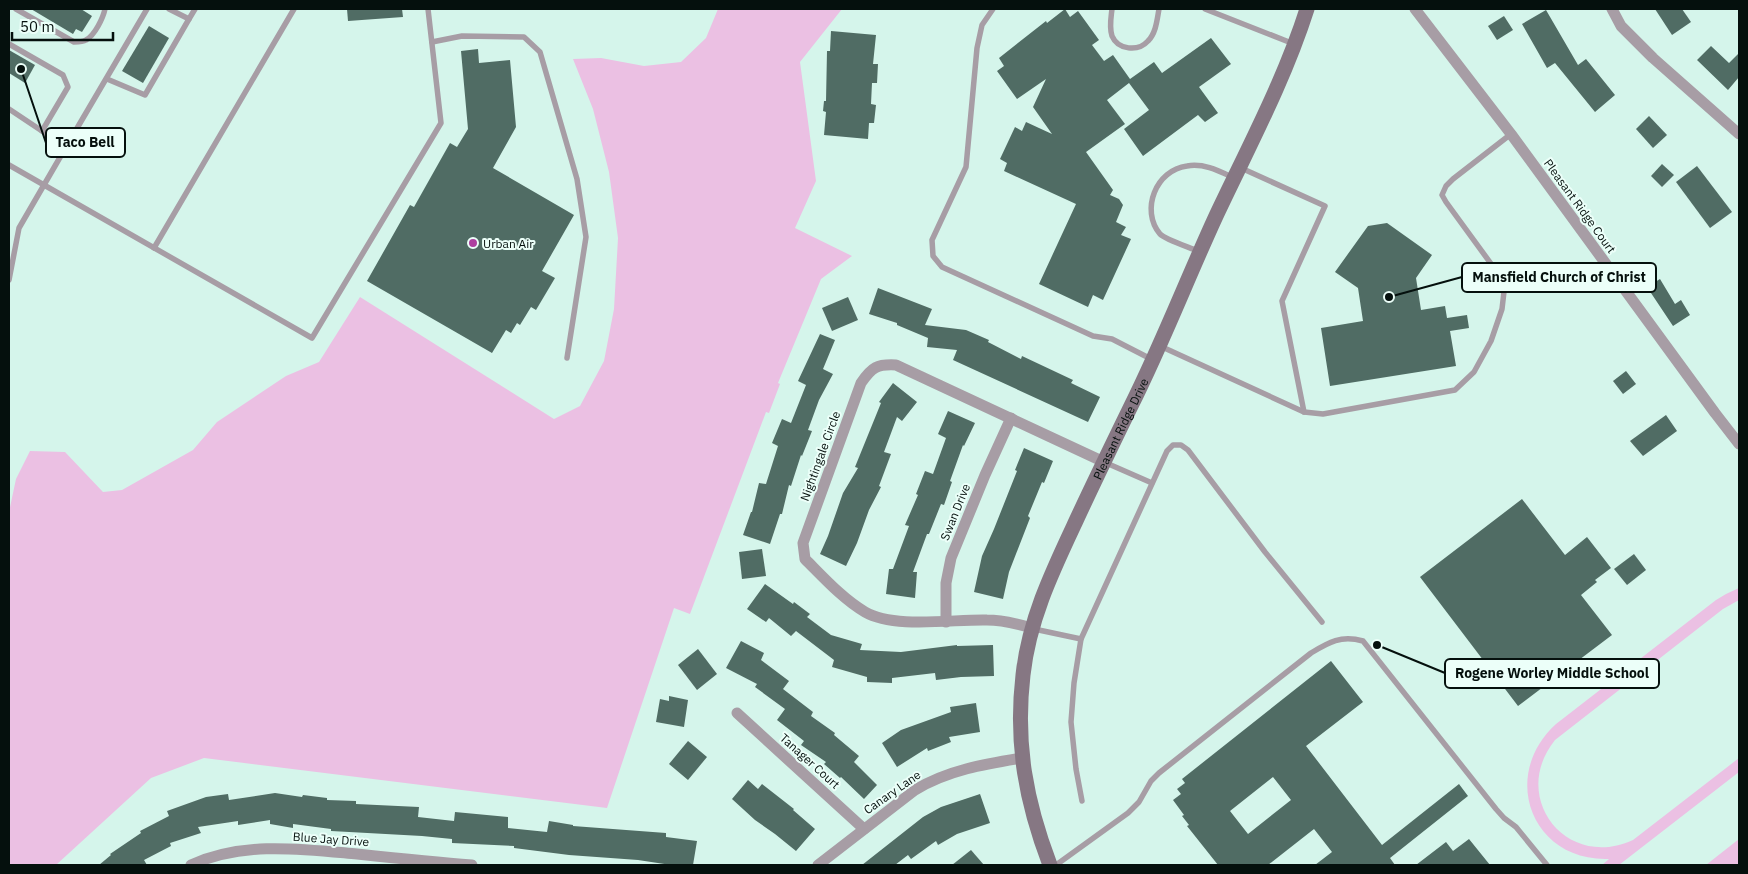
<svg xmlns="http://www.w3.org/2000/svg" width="1748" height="874" font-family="'IBM Plex Sans',sans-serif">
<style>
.green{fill:#ebc0e3}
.building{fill:#506c64;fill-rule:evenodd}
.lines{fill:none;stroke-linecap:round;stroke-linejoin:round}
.lane{stroke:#a79da5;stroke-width:5.5}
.street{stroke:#a79da5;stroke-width:11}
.secondary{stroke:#867783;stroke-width:15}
.poi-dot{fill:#ad409f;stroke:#ecfff9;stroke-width:2}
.labels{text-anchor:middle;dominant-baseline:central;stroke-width:4;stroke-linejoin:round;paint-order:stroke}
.street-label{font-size:12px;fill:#05100d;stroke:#ecfff9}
.poi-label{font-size:12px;fill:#05100d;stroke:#ecfff9;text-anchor:start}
.leader{fill:none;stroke:#05100d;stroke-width:2}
.callout-dot{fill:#05100d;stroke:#ecfff9;stroke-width:2}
.callout{fill:#ecfff9;stroke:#05100d;stroke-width:2}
.callout-label{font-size:14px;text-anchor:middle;font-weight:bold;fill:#05100d}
</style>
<rect width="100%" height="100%" fill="#d5f5eb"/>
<g class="green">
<polygon points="718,9 842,9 800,62 816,181 795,228 852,256 821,279 778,383 780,384 769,413 766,412 690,614 674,608 607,808 204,758 151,778 56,865 9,865 9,512 16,479 30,451 65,452 103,492 122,490 193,450 217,422 286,376 319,362 360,297 554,419 580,406 604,361 614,309 618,238 609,172 593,109 573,59 601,58 644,66 681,62 706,38"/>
<path d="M1739,588V600L1723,609L1555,740C1509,797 1566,871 1633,840L1739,758V772L1619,865H1602L1609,859C1532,862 1499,776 1556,724L1716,600L1726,594Z"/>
<polygon points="1739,839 1739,865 1706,865"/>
</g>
<g class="building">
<polygon points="31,9 81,9 92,16 82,32 76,29 73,34"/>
<polygon points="347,9 402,9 403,17 348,21"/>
<polygon points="1065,9 1070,17 1078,11 1099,40 1092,45 1104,61 1113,55 1130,79 1154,62 1162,73 1211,38 1231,64 1199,87 1218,113 1205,122 1198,115 1143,156 1124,129 1149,110 1129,83 1107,100 1125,124 1086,152 1113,190 1110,195 1119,199 1123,205 1116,222 1126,227 1121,235 1131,239 1103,300 1093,295 1088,307 1039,284 1076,204 1004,171 1007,163 1000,159 1015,127 1022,131 1026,122 1052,134 1033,107 1046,79 1017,99 997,71 1004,66 999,58 1046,21 1047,23"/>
<polygon points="1655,9 1682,9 1691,22 1672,35"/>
<polygon points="1546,10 1578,65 1586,59 1615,95 1595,112 1555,63 1547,68 1522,24"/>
<polygon points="1504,16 1513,30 1497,40 1488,26"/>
<polygon points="149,26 169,38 143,83 122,71"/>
<polygon points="831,31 876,35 873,64 878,64 877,83 872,83 871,104 876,105 874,123 869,123 868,139 824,135 826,112 823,111 824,101 826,101 827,51 830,51"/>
<polygon points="1711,46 1729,63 1739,53 1739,77 1728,90 1697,60"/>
<polygon points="478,49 479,63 510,60 516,127 493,168 574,215 542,271 555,278 536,310 531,307 520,325 517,323 511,333 506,330 492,353 367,281 410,205 414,207 450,143 457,147 468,129 461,51"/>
<polygon points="9,50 35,65 25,83 9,73"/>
<polygon points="1649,116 1667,135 1653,148 1636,129"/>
<polygon points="1662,164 1674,175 1662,187 1651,176"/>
<polygon points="1697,166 1732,212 1710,228 1676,182"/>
<polygon points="1387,223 1432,255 1416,278 1421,310 1445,306 1447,318 1467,315 1469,328 1450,331 1456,366 1330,386 1321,328 1363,321 1358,288 1335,272 1368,226"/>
<polygon points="1660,279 1675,304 1681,300 1690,315 1673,326 1647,287"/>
<polygon points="878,288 932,309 925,325 966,330 989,340 988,342 1021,359 1022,356 1073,380 1071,383 1100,397 1088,422 953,360 957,350 927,347 928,338 897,325 897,323 869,314"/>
<polygon points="848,297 858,320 832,331 822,308"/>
<polygon points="820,334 835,340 823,369 833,374 819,400 808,430 812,431 802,456 801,455 791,486 789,485 782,514 780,514 770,544 743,535 751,512 752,512 759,483 766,484 778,446 772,443 782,419 791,423 806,385 798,381"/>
<polygon points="1626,371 1636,384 1623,394 1613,381"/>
<polygon points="893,383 917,402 902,421 897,417 884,452 891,454 879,486 881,487 869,510 857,543 846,566 820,554 828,536 843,493 858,468 855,467 881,403 879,402"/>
<polygon points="948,411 975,423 964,446 963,445 950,481 952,482 944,505 941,504 929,534 927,534 913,572 917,572 915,598 886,594 889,569 893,569 909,526 905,525 918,495 916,494 925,471 933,474 946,438 938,434"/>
<polygon points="1666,415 1677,431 1643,456 1630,441"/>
<polygon points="1024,448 1053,461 1044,483 1042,482 1028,516 1030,518 1009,572 1003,599 974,592 982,556 994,529 1017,471 1015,470"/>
<polygon points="1522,499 1565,555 1587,537 1611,568 1595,580 1597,582 1581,595 1612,635 1518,706 1420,577"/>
<polygon points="762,549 766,576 742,579 739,552"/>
<polygon points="1634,554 1646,570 1627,585 1614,569"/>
<polygon points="765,584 793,604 794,602 810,614 807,617 831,635 862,644 860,650 901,652 957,645 957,646 993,645 994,676 961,677 936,680 935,673 892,678 892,683 867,682 867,677 832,667 834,660 796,631 791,636 769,618 766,622 747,609"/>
<polygon points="741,641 764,653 761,660 789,681 783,689 813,712 811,716 835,733 834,735 859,756 854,762 877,785 864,799 841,777 840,778 824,764 826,762 801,745 804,741 777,720 785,709 755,687 757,684 726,668"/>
<polygon points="698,649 717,674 697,690 678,665"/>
<path d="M1331,661L1363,702L1306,746L1382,845L1459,784L1468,796L1390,858L1395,865H1315L1332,852L1314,829L1268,865H1218L1187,826L1189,825L1182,816L1184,815L1173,800L1181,794L1177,789L1185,783L1182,779ZM1273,777L1291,800L1248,834L1230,811Z"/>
<polygon points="669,696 688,700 684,727 656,722 660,699 669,701"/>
<polygon points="976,703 980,732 949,737 951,742 928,751 927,748 897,767 882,743 901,730 951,712 950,707"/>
<polygon points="688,741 707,757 688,780 669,764"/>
<polygon points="748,780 758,789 762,784 794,809 793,810 815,829 796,851 775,834 755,820 732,799"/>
<polygon points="275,793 302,797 303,795 327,798 327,800 356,801 356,804 419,807 418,817 454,821 455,812 508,817 508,828 547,832 549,821 573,825 573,826 666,833 666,837 697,841 693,865 671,865 638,860 569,855 514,848 514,846 452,843 452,839 422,836 331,831 331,829 293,824 293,828 270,824 270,820 238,825 238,821 198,827 201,833 170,843 171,846 144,860 147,865 99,865 111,855 110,854 141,833 140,831 169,816 167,811 206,797 228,794 229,800"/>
<polygon points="980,794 990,823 957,834 938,845 936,841 911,859 908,855 895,865 862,865 923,817 941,807"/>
<polygon points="1469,839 1490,865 1416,865 1446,842 1453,851"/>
<polygon points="971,850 984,865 952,865"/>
</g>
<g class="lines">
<g class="lane">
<path d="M16,9L74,42C78,42 83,42 86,40C95,35 103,18 105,9"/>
<polyline points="993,9 982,25 977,48 966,167 932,240 933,256 942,267 1093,336 1112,339 1151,359"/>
<path d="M1112,9C1111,18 1109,27 1112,36C1118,50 1138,52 1148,41C1156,33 1157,20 1159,9"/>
<polyline points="1205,9 1294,44"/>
<polyline points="189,19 195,9"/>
<polyline points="432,42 462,36 524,37 540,52 577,179 586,237 567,358"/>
<polyline points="9,44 63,75 68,87 42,131"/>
<polyline points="107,79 145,95 189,19 169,9"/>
<polyline points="9,109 66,147 147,9"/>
<polyline points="9,165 312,338 441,123 428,9"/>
<polyline points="1241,168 1325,206 1282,301 1304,412"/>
<polyline points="154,248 294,9"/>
<path d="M1198,251C1189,247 1166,240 1160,234C1140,210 1156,170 1187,166C1204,163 1219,171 1234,178"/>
<polyline points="9,280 19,228 66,147"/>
<polyline points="1160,346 1304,412 1323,414 1455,390 1474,372 1491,341 1502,309 1505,283 1446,202 1442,195 1446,186 1453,179 1511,134"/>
<polyline points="1104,462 1152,483"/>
<polyline points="1034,629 1081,639"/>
<polyline points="1082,801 1076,769 1071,722 1074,683 1081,639 1167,451 1173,445 1181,445 1188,450 1265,552 1322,622"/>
<path d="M1056,865L1128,813L1139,802L1151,781L1159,773L1311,653C1329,642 1341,635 1363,641L1496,809L1504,818L1516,827L1547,865"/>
</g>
<g class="street">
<polyline points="1415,9 1511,134 1715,413 1739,444"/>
<polyline points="1612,9 1621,26 1653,58 1739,134"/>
<polyline points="946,622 946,583 951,558 985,475 1011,418"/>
<path d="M1032,628C1018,624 1002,620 987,620C954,619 894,629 865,612C843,599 824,578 805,559L803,543L861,383C872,367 877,364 896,365L1104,462"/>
<polyline points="737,713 864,829"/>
<path d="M191,865C243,841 302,849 357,854C395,858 433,862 472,865"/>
<path d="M818,865L915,790C948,770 985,764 1022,758"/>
</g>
<path class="secondary" id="s1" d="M1050,865C1026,802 1015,744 1023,675C1029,620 1052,572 1075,523C1093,484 1112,445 1131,406C1162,344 1187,279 1216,216C1248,148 1284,81 1307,9"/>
</g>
<circle class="poi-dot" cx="473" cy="243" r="5"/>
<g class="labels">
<g class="street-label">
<text transform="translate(1580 206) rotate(54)">Pleasant Ridge Court</text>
<text stroke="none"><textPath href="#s1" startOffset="460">Pleasant Ridge Drive</textPath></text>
<text transform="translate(820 456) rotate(-70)">Nightingale Circle</text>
<text transform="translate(955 512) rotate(-68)">Swan Drive</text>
<text transform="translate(810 761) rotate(42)">Tanager Court</text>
<text transform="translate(892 792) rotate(-35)">Canary Lane</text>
<text transform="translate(331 839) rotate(4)">Blue Jay Drive</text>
</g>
<g class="poi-label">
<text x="483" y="243">Urban Air</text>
</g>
</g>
<path class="leader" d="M21 69L46 143M1389 297L1462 277M1377 645L1445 673"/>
<g class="callout-dot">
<circle cx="21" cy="69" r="5"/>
<circle cx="1389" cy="297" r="5"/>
<circle cx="1377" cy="645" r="5"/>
</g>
<g class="callout">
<rect x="46" y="128" width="79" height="29" rx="5"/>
<rect x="1462" y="263" width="194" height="29" rx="5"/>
<rect x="1445" y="659" width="214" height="29" rx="5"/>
</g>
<g class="callout-label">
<text x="85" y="147">Taco Bell</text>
<text x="1559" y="282">Mansfield Church of Christ</text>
<text x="1552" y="678">Rogene Worley Middle School</text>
</g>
<rect width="1748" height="874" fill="none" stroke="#05100d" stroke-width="20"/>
<path d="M12 32v8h101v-8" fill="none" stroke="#05100d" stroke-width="2.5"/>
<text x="20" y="32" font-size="15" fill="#05100d" stroke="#ecfff9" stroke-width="4" paint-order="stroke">50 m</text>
</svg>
